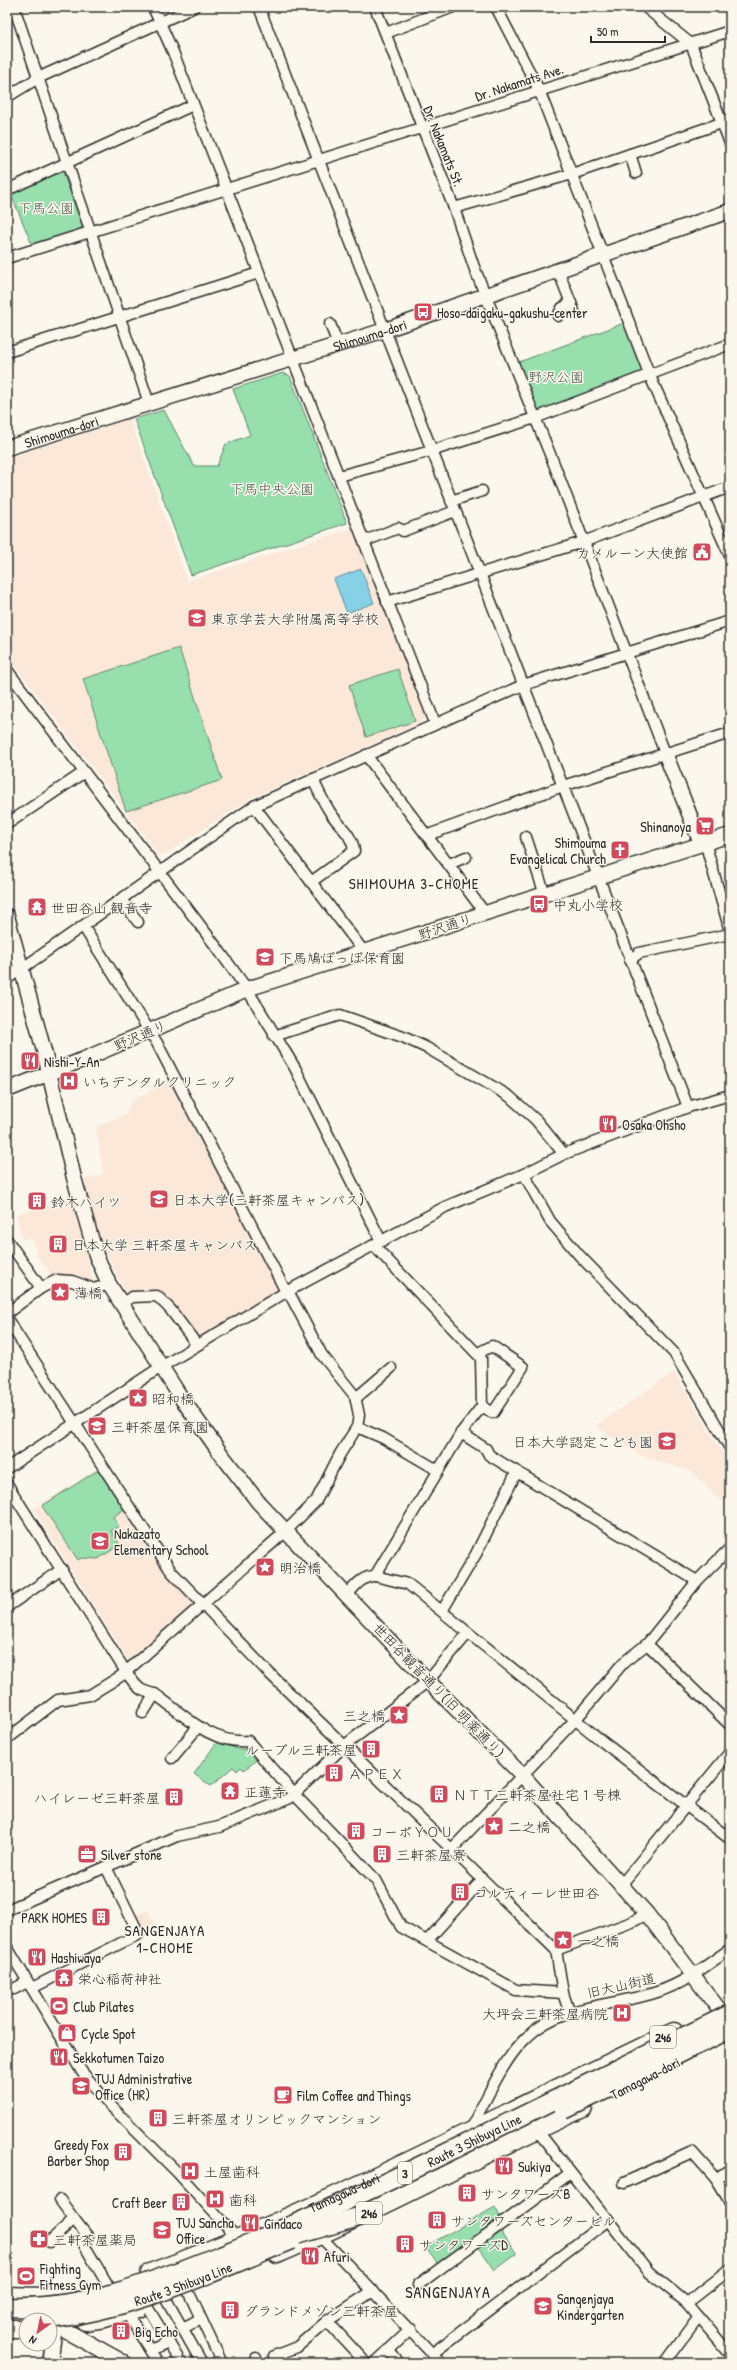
<svg xmlns="http://www.w3.org/2000/svg" width="737" height="2370" font-family="'Patrick Hand','Klee One',sans-serif">
<style>
.built{fill:#fbe8d9}
.green{fill:#97dfad;stroke:#61856c}
.water{fill:#86d1e6;stroke:#628f9b}
.lines{fill:none;stroke-linecap:round;stroke-linejoin:round}
.street-casing{stroke:#2b2b2b;stroke-width:13}
.secondary-casing{stroke:#2b2b2b;stroke-width:17}
.primary-casing{stroke:#2b2b2b;stroke-width:18}
.highway-casing{stroke:#2b2b2b;stroke-width:21}
.street{stroke:#fbf7ec;stroke-width:10}
.secondary{stroke:#fbf7ec;stroke-width:14}
.primary{stroke:#fbf7ec;stroke-width:15}
.highway{stroke:#fbf7ec;stroke-width:18}
.highway-bridge-casing{stroke:#2b2b2b;stroke-width:21;stroke-linecap:butt}
.highway-bridge{stroke:#fbf7ec;stroke-width:18}
.labels{text-anchor:middle;dominant-baseline:central;stroke-width:3;stroke-linejoin:round;paint-order:stroke}
.shield{fill:#fbf7ec;stroke:#696865;stroke-width:1}
.shield-label{font-size:13px;font-weight:bold;fill:#2b2b2b}
.street-label{font-size:14px;fill:#2b2b2b;stroke:#fbf7ec}
.park-label{font-size:14px;fill:#46584c;stroke:#fbf7ec}
.poi-label{font-size:14px;fill:#2b2b2b;stroke:#fbf7ec;text-anchor:start}
.neighbourhood-label{font-size:15px;letter-spacing:1px;fill:#2b2b2b;stroke:#fbf7ec}
.quarter-label{font-size:16px;letter-spacing:1px;fill:#2b2b2b;stroke:#fbf7ec}
</style>
<rect width="100%" height="100%" fill="#fbf7ec"/>
<filter id="ink" filterUnits="userSpaceOnUse"><feTurbulence type="fractalNoise" baseFrequency=".025" numOctaves="2"/><feDisplacementMap in="SourceGraphic" scale="8" xChannelSelector="R" yChannelSelector="G"/><feConvolveMatrix kernelMatrix="1 2 1 2 8 2 1 2 1" color-interpolation-filters="sRGB"/></filter>
<g filter="url(#ink)">
<g class="built">
<polygon points="130,419 187,581 352,528 427,715 421,723 251,798 164,855 158,854 7,655 7,457"/>
<polygon points="170,1079 278,1290 197,1339 156,1293 128,1297 97,1234 80,1181 103,1174 96,1127 126,1114 131,1102"/>
<polygon points="71,1200 93,1280 87,1282 73,1278 52,1276 37,1256 32,1238 22,1239 16,1214"/>
<polygon points="674,1372 730,1465 730,1496 720,1501 692,1472 641,1456 595,1426"/>
<polygon points="99,1468 168,1574 195,1604 130,1663 33,1509"/>
<polygon points="147,1910 155,1924 142,1930 135,1916"/>
</g>
<g class="green">
<polygon points="61,167 82,225 80,230 33,247 10,192"/>
<polygon points="624,323 643,371 537,411 519,362"/>
<polygon points="283,373 290,376 347,523 191,575 134,419 164,410 194,466 217,466 226,444 250,435 233,389"/>
<polygon points="179,648 222,780 126,811 83,679"/>
<polygon points="398,669 415,721 366,737 349,685"/>
<polygon points="98,1470 124,1509 113,1517 119,1526 111,1531 120,1545 98,1559 81,1558 78,1560 42,1506"/>
<polygon points="217,1742 238,1749 249,1749 258,1759 244,1770 241,1767 237,1771 233,1767 211,1786 194,1774"/>
<polygon points="495,2207 504,2224 499,2228 517,2254 495,2270 476,2243 439,2266 425,2247"/>
</g>
<polygon class="water" points="361,569 374,603 347,613 334,579"/>
<g class="lines">
<g class="street-casing">
<g id="street">
<polyline points="14,7 149,403"/>
<polyline points="153,7 173,52 435,723"/>
<polyline points="259,7 688,1107"/>
<polyline points="375,7 454,208 474,267 554,464 665,753"/>
<polyline points="496,7 539,90 650,376 730,556"/>
<polyline points="645,7 691,44 730,143"/>
<polyline points="386,33 453,7"/>
<polyline points="7,97 38,78 194,7"/>
<polyline points="630,154 636,173"/>
<polyline points="7,190 193,105"/>
<polyline points="454,208 572,174 730,120"/>
<polyline points="7,258 730,31"/>
<polyline points="558,270 574,311"/>
<polyline points="558,316 562,308 571,303"/>
<polyline points="330,324 338,344"/>
<polyline points="7,352 259,273"/>
<polyline points="339,476 431,451 535,418 730,344"/>
<polyline points="451,501 482,491"/>
<polyline points="365,541 398,528 403,531 455,511"/>
<polyline points="387,602 583,542 730,487"/>
<polyline points="7,670 215,945 247,989 295,1068 381,1241"/>
<polyline points="366,755 485,913"/>
<polyline points="254,806 364,952"/>
<polyline points="7,824 83,773"/>
<polyline points="428,835 563,786 730,733"/>
<polyline points="526,837 545,895"/>
<polyline points="703,843 707,849 730,931"/>
<polyline points="449,864 466,857"/>
<path d="M311,882L354,851C353,835 338,825 330,812C323,801 318,791 313,779"/>
<polyline points="121,899 138,922"/>
<polyline points="83,926 157,1043 286,1292"/>
<polyline points="630,960 639,953 730,934"/>
<polyline points="7,979 254,806 523,685 730,621"/>
<polyline points="274,1036 340,1015 403,1037 427,1048 509,1096 536,1120 564,1154"/>
<polyline points="524,1174 550,1221 579,1255 674,1353 730,1448"/>
<polyline points="7,1240 41,1288"/>
<polyline points="122,1303 132,1297 157,1296 170,1309 197,1345"/>
<polyline points="7,1313 41,1288 57,1280 72,1281 94,1289 109,1284"/>
<polyline points="7,1319 171,1571 269,1673 556,1950 563,1993 569,2011"/>
<polyline points="478,1353 492,1346 523,1367 493,1413 482,1406"/>
<polyline points="356,1398 391,1368"/>
<polyline points="357,1427 383,1438 434,1468"/>
<polyline points="461,1433 486,1449 489,1455 697,1581"/>
<polyline points="7,1468 161,1367 286,1292 445,1207 524,1174 564,1154 688,1107 730,1095"/>
<path d="M7,1484L126,1672C130,1677 136,1687 142,1690C148,1693 154,1693 159,1697C186,1717 212,1744 248,1741L294,1794L376,1880L401,1927L516,1990L563,1993"/>
<polyline points="375,1576 408,1584 603,1742 730,1839"/>
<path d="M347,1595C355,1586 362,1576 375,1576L461,1433L482,1406L481,1358L379,1251L375,1244"/>
<polyline points="7,1607 62,1569"/>
<polyline points="442,1611 476,1554 517,1471"/>
<polyline points="647,1644 730,1725"/>
<polyline points="143,1713 155,1694"/>
<polyline points="7,1739 58,1700 90,1695 121,1676 286,1531 316,1501 340,1454 357,1427 359,1415 355,1396 322,1355 288,1291"/>
<polyline points="172,1758 198,1727"/>
<polyline points="451,1850 576,1719 623,1663 647,1644 697,1581 730,1548"/>
<polyline points="621,1885 730,1752"/>
<polyline points="7,1910 177,1836 219,1827 290,1798 344,1746 428,1681 468,1633"/>
<polyline points="427,1941 482,1880"/>
<polyline points="7,1947 82,2072 109,2104 177,2172 237,2238"/>
<polyline points="556,1950 632,1922 647,1914"/>
<polyline points="7,1988 14,1989 27,1982"/>
<polyline points="32,1988 139,1934 106,1867"/>
<path d="M470,2129C486,2101 502,2061 525,2039C560,2003 613,2007 657,1992C685,1983 707,1965 730,1949"/>
<polyline points="536,2129 649,2272 687,2303 730,2354"/>
<polyline points="716,2179 730,2169"/>
<polyline points="624,2183 692,2152 716,2179 730,2202"/>
<polyline points="60,2200 74,2219"/>
<polyline points="320,2236 441,2363"/>
<polyline points="49,2242 74,2219 88,2237"/>
<polyline points="83,2243 109,2287"/>
<path d="M418,2285C468,2247 520,2212 570,2173"/>
<polyline points="189,2293 220,2359 215,2363"/>
<polyline points="167,2301 202,2363"/>
<polyline points="687,2303 728,2271"/>
<polyline points="148,2308 181,2363"/>
<polyline points="128,2315 158,2363"/>
<polyline points="327,2321 366,2363"/>
<polyline points="183,2328 200,2319"/>
<polyline points="150,2350 169,2342"/>
<polyline points="388,2350 399,2363"/>
<polyline points="433,2353 607,2221"/>
<polyline points="274,2356 297,2347 327,2321 373,2291"/>
<polyline points="254,2363 256,2358"/>
<polyline points="375,2363 411,2329"/>
<polyline points="665,2363 699,2317"/>
</g>
</g>
<g class="secondary-casing">
<g id="secondary">
<path id="s1" d="M7,448L385,330L730,211"/>
<polyline points="665,753 698,836 703,843"/>
<polyline points="7,916 44,1051 74,1178 96,1255 109,1284 180,1396 221,1454 259,1503 428,1681 523,1776 647,1914 730,2024"/>
<polyline points="7,1090 82,1060 247,989 730,835"/>
<polyline points="50,2363 57,2314"/>
</g>
</g>
<g class="primary-casing">
<polyline id="primary" points="50,2322 124,2363"/>
</g>
<g class="highway-casing">
<g id="highway">
<path d="M277,2254C381,2210 480,2154 583,2108"/>
<path id="s2" d="M150,2273C331,2207 500,2114 674,2032"/>
<polyline points="7,2296 43,2297 66,2295"/>
<polyline points="85,2321 105,2318 138,2308"/>
<polyline points="7,2329 26,2329"/>
</g>
</g>
<use href="#street" class="street"/>
<use href="#secondary" class="secondary"/>
<use href="#primary" class="primary"/>
<use href="#highway" class="highway"/>
<g class="highway-bridge-casing">
<g id="highway-bridge">
<polyline points="564,2110 730,2029"/>
<polyline points="296,2235 362,2216"/>
<path id="s3" d="M7,2307C84,2310 153,2282 223,2254C295,2225 363,2194 432,2160C531,2111 631,2063 730,2014"/>
<path id="s4" d="M40,2320C128,2312 211,2273 292,2240"/>
</g>
</g>
<use href="#highway-bridge" class="highway-bridge"/>
</g>
</g>
<defs>
<g id="bus-square" transform="scale(1)"><rect x="-9" y="-9" width="18" height="18" rx="4" fill="#d1495b" stroke="#fbf7ec"/><path d="M-5-6H5V4H4V6H2V4H-2V6H-4V4H-5ZM-3.5-4V0h7V-4ZM-3.5 1.2v1.5H-2V1.2ZM2 1.2v1.5H3.5V1.2Z" fill="#fff"/></g>
<g id="civic-square" transform="scale(1)"><rect x="-9" y="-9" width="18" height="18" rx="4" fill="#d1495b" stroke="#fbf7ec"/><path d="M-.6-6.5H3V-4.5H.6V-3L4-1V1h2V6H-6V1h2V-1L-.6-3ZM-1.2 2.5V6h2.4V2.5Z" fill="#fff"/></g>
<g id="school-square" transform="scale(1)"><rect x="-9" y="-9" width="18" height="18" rx="4" fill="#d1495b" stroke="#fbf7ec"/><path d="M0-5L7-2L0 1L-7-2ZM-4 1L0 2.5L4 1V4Q0 6-4 4Z" fill="#fff"/></g>
<g id="supermarket-square" transform="scale(1)"><rect x="-9" y="-9" width="18" height="18" rx="4" fill="#d1495b" stroke="#fbf7ec"/><path d="M-6-5.5h2.5l.6 2H6L4.5 2H-2.5L-4.4-4H-6ZM-1.5 3.2a1.3 1.3 0 1 0 .1 0ZM3 3.2a1.3 1.3 0 1 0 .1 0Z" fill="#fff"/></g>
<g id="church-square" transform="scale(1)"><rect x="-9" y="-9" width="18" height="18" rx="4" fill="#d1495b" stroke="#fbf7ec"/><path d="M-1.2-6h2.4v3.5h3.3v2.4h-3.3V6h-2.4V-.1h-3.3v-2.4h3.3Z" fill="#fff"/></g>
<g id="temple-square" transform="scale(1)"><rect x="-9" y="-9" width="18" height="18" rx="4" fill="#d1495b" stroke="#fbf7ec"/><path d="M0-6L5-2H3V0L6.5 2.5H4V6H1.5V3h-3V6H-4V2.5H-6.5L-3 0V-2H-5Z" fill="#fff"/></g>
<g id="restaurant-square" transform="scale(1)"><rect x="-9" y="-9" width="18" height="18" rx="4" fill="#d1495b" stroke="#fbf7ec"/><path d="M-5-6h1v4h1v-4h1v4h1v-4h1v5L-1.5 .5V6h-2V.5L-5-1ZM5-6V6H3V1.5H1.5Q1.5-4 5-6Z" fill="#fff"/></g>
<g id="hospital-square" transform="scale(1)"><rect x="-9" y="-9" width="18" height="18" rx="4" fill="#d1495b" stroke="#fbf7ec"/><path d="M-5-5h3v3.5h4V-5h3V5h-3V1.5h-4V5h-3Z" fill="#fff"/></g>
<g id="university-square" transform="scale(1)"><rect x="-9" y="-9" width="18" height="18" rx="4" fill="#d1495b" stroke="#fbf7ec"/><path d="M0-5L7-2L0 1L-7-2ZM-4 1L0 2.5L4 1V4Q0 6-4 4Z" fill="#fff"/></g>
<g id="building-square" transform="scale(1)"><rect x="-9" y="-9" width="18" height="18" rx="4" fill="#d1495b" stroke="#fbf7ec"/><path d="M-4-6H4V6H1V3H-1V6H-4ZM-2.5-4.3h1.7v1.8h-1.7ZM.8-4.3h1.7v1.8H.8ZM-2.5-1h1.7V.8h-1.7ZM.8-1h1.7V.8H.8Z" fill="#fff"/></g>
<g id="sight-square" transform="scale(1)"><rect x="-9" y="-9" width="18" height="18" rx="4" fill="#d1495b" stroke="#fbf7ec"/><path d="M0-6L1.8-2.2L6-1.7L2.9 1.2L3.7 5.4L0 3.3L-3.7 5.4L-2.9 1.2L-6-1.7L-1.8-2.2Z" fill="#fff"/></g>
<g id="office-square" transform="scale(1)"><rect x="-9" y="-9" width="18" height="18" rx="4" fill="#d1495b" stroke="#fbf7ec"/><path d="M-6-3h4V-5.5h4V-3h4V5H-6ZM-1-4.5V-3h2v-1.5ZM-6 0V1H6V0Z" fill="#fff"/></g>
<g id="stadium-square" transform="scale(1)"><rect x="-9" y="-9" width="18" height="18" rx="4" fill="#d1495b" stroke="#fbf7ec"/><path d="M0-5a6.5 5 0 1 0 0 10a6.5 5 0 1 0 0-10ZM-3.5-1.8h7v3.6h-7Z" fill="#fff"/></g>
<g id="shop-square" transform="scale(1)"><rect x="-9" y="-9" width="18" height="18" rx="4" fill="#d1495b" stroke="#fbf7ec"/><path d="M-5-2.5h2.3a2.7 3.5 0 0 1 5.4 0H5L5.5 6h-11ZM-1.5-2.5h3a1.5 2.3 0 0 0-3 0Z" fill="#fff"/></g>
<g id="cafe-square" transform="scale(1)"><rect x="-9" y="-9" width="18" height="18" rx="4" fill="#d1495b" stroke="#fbf7ec"/><path d="M-5.5-4.5H6V0H3Q3 3.5 0 3.5H-2.5Q-5.5 3.5-5.5 0ZM3-3.2v2h1.7v-2ZM-6 4.5H4V6H-6Z" fill="#fff"/></g>
<g id="pharmacy-square" transform="scale(1)"><rect x="-9" y="-9" width="18" height="18" rx="4" fill="#d1495b" stroke="#fbf7ec"/><path d="M-2-6h4v4h4v4h-4v4h-4v-4h-4v-4h4Z" fill="#fff"/></g>
</defs>
<g fill-rule="evenodd">
<use href="#bus-square" x="423" y="312"/>
<use href="#civic-square" x="702" y="552"/>
<use href="#school-square" x="197" y="618"/>
<use href="#supermarket-square" x="705" y="826"/>
<use href="#church-square" x="620" y="850"/>
<use href="#bus-square" x="539" y="904"/>
<use href="#temple-square" x="37" y="907"/>
<use href="#school-square" x="265" y="957"/>
<use href="#restaurant-square" x="30" y="1061"/>
<use href="#hospital-square" x="69" y="1081"/>
<use href="#restaurant-square" x="608" y="1124"/>
<use href="#university-square" x="159" y="1199"/>
<use href="#building-square" x="37" y="1201"/>
<use href="#building-square" x="58" y="1244"/>
<use href="#sight-square" x="60" y="1292"/>
<use href="#sight-square" x="138" y="1398"/>
<use href="#school-square" x="97" y="1426"/>
<use href="#school-square" x="667" y="1441"/>
<use href="#school-square" x="100" y="1541"/>
<use href="#sight-square" x="265" y="1567"/>
<use href="#sight-square" x="399" y="1715"/>
<use href="#building-square" x="371" y="1749"/>
<use href="#building-square" x="334" y="1773"/>
<use href="#temple-square" x="230" y="1791"/>
<use href="#building-square" x="439" y="1794"/>
<use href="#building-square" x="174" y="1797"/>
<use href="#sight-square" x="494" y="1826"/>
<use href="#building-square" x="356" y="1831"/>
<use href="#office-square" x="87" y="1854"/>
<use href="#building-square" x="382" y="1854"/>
<use href="#building-square" x="460" y="1892"/>
<use href="#building-square" x="101" y="1917"/>
<use href="#sight-square" x="563" y="1940"/>
<use href="#restaurant-square" x="37" y="1957"/>
<use href="#temple-square" x="64" y="1978"/>
<use href="#stadium-square" x="59" y="2006"/>
<use href="#hospital-square" x="622" y="2013"/>
<use href="#shop-square" x="67" y="2033"/>
<use href="#restaurant-square" x="59" y="2057"/>
<use href="#university-square" x="81" y="2086"/>
<use href="#cafe-square" x="283" y="2095"/>
<use href="#building-square" x="158" y="2118"/>
<use href="#building-square" x="123" y="2152"/>
<use href="#restaurant-square" x="504" y="2166"/>
<use href="#hospital-square" x="190" y="2171"/>
<use href="#building-square" x="467" y="2193"/>
<use href="#hospital-square" x="215" y="2199"/>
<use href="#building-square" x="181" y="2202"/>
<use href="#building-square" x="437" y="2220"/>
<use href="#restaurant-square" x="250" y="2223"/>
<use href="#university-square" x="162" y="2230"/>
<use href="#pharmacy-square" x="39" y="2239"/>
<use href="#building-square" x="405" y="2244"/>
<use href="#restaurant-square" x="310" y="2256"/>
<use href="#stadium-square" x="26" y="2276"/>
<use href="#school-square" x="543" y="2306"/>
<use href="#building-square" x="230" y="2310"/>
<use href="#building-square" x="121" y="2331"/>
</g>
<g class="labels">
<g class="shield">
<rect x="650" y="2026" width="26" height="22" rx="3"/>
<rect x="398" y="2162" width="14" height="22" rx="3"/>
<rect x="356" y="2202" width="26" height="22" rx="3"/>
</g>
<g class="shield-label">
<text x="663" y="2037">246</text>
<text x="405" y="2173">3</text>
<text x="369" y="2213">246</text>
</g>
<g class="street-label">
<text transform="translate(519 82) rotate(-18)">Dr. Nakamats Ave.</text>
<text transform="translate(444 146) rotate(68)">Dr. Nakamats St.</text>
<text stroke="none"><textPath href="#s1" startOffset="380">Shimouma-dori</textPath></text>
<text stroke="none"><textPath href="#s1" startOffset="57">Shimouma-dori</textPath></text>
<text transform="translate(445 926) rotate(-18)">野沢通り</text>
<text transform="translate(140 1035) rotate(-23)">野沢通り</text>
<text transform="translate(439 1690) rotate(46)">世田谷観音通り(旧 明薬通り)</text>
<text transform="translate(621 1985) rotate(-13)">旧大山街道</text>
<text transform="translate(645 2078) rotate(-27)">Tamagawa-dori</text>
<text stroke="none"><textPath href="#s3" startOffset="500">Route 3 Shibuya Line</textPath></text>
<text stroke="none"><textPath href="#s2" startOffset="210">Tamagawa-dori</textPath></text>
<text stroke="none"><textPath href="#s4" startOffset="148">Route 3 Shibuya Line</textPath></text>
</g>
<g class="park-label">
<text x="46" y="207">下馬公園</text>
<text x="556" y="376">野沢公園</text>
<text x="272" y="488">下馬中央公園</text>
</g>
<g class="poi-label">
<text x="437" y="312">Hoso-daigaku-gakushu-center</text>
<text x="688" y="552" text-anchor="end">カメルーン大使館</text>
<text x="211" y="618">東京学芸大学附属高等学校</text>
<text x="691" y="826" text-anchor="end">Shinanoya</text>
<text x="606" y="842" text-anchor="end">Shimouma<tspan x="606" dy="16">Evangelical Church</tspan></text>
<text x="553" y="904">中丸小学校</text>
<text x="51" y="907">世田谷山 観音寺</text>
<text x="279" y="957">下馬鳩ぽっぽ保育園</text>
<text x="44" y="1061">Nishi-Y-An</text>
<text x="83" y="1081">いちデンタルクリニック</text>
<text x="622" y="1124">Osaka Ohsho</text>
<text x="173" y="1199">日本大学(三軒茶屋キャンパス)</text>
<text x="51" y="1201">鈴木ハイツ</text>
<text x="72" y="1244">日本大学 三軒茶屋キャンパス</text>
<text x="74" y="1292">薄橋</text>
<text x="152" y="1398">昭和橋</text>
<text x="111" y="1426">三軒茶屋保育園</text>
<text x="653" y="1441" text-anchor="end">日本大学認定こども園</text>
<text x="114" y="1533">Nakazato<tspan x="114" dy="16">Elementary School</tspan></text>
<text x="279" y="1567">明治橋</text>
<text x="385" y="1715" text-anchor="end">三之橋</text>
<text x="357" y="1749" text-anchor="end">ルーブル三軒茶屋</text>
<text x="348" y="1773">ＡＰＥＸ</text>
<text x="244" y="1791">正蓮寺</text>
<text x="453" y="1794">ＮＴＴ三軒茶屋社宅１号棟</text>
<text x="160" y="1797" text-anchor="end">ハイレーゼ三軒茶屋</text>
<text x="508" y="1826">二之橋</text>
<text x="370" y="1831">コーポＹＯＵ</text>
<text x="101" y="1854">Silver stone</text>
<text x="396" y="1854">三軒茶屋寮</text>
<text x="474" y="1892">コルティーレ世田谷</text>
<text x="87" y="1917" text-anchor="end">PARK HOMES</text>
<text x="577" y="1940">一之橋</text>
<text x="51" y="1957">Hashiwaya</text>
<text x="78" y="1978">栄心稲荷神社</text>
<text x="73" y="2006">Club Pilates</text>
<text x="608" y="2013" text-anchor="end">大坪会三軒茶屋病院</text>
<text x="81" y="2033">Cycle Spot</text>
<text x="73" y="2057">Sekkotumen Taizo</text>
<text x="95" y="2078">TUJ Administrative<tspan x="95" dy="16">Office (HR)</tspan></text>
<text x="297" y="2095">Film Coffee and Things</text>
<text x="172" y="2118">三軒茶屋オリンピックマンション</text>
<text x="109" y="2144" text-anchor="end">Greedy Fox<tspan x="109" dy="16">Barber Shop</tspan></text>
<text x="518" y="2166">Sukiya</text>
<text x="204" y="2171">土屋歯科</text>
<text x="481" y="2193">サンタワーズB</text>
<text x="229" y="2199">歯科</text>
<text x="167" y="2202" text-anchor="end">Craft Beer</text>
<text x="451" y="2220">サンタワーズセンタービル</text>
<text x="176" y="2222">TUJ Sancha<tspan x="176" dy="16">Office</tspan></text>
<text x="264" y="2223">Gindaco</text>
<text x="53" y="2239">三軒茶屋薬局</text>
<text x="419" y="2244">サンタワーズD</text>
<text x="324" y="2256">Afuri</text>
<text x="40" y="2268">Fighting<tspan x="40" dy="16">Fitness Gym</tspan></text>
<text x="557" y="2298">Sangenjaya<tspan x="557" dy="16">Kindergarten</tspan></text>
<text x="244" y="2310">グランドメゾン三軒茶屋</text>
<text x="135" y="2331">Big Echo</text>
</g>
<g class="neighbourhood-label">
<text x="414" y="883">SHIMOUMA 3-CHOME</text>
<text x="165" y="1930">SANGENJAYA<tspan x="165" dy="17">1-CHOME</tspan></text>
</g>
<g class="quarter-label">
<text x="448" y="2292">SANGENJAYA</text>
</g>
</g>
<rect width="737" height="2370" fill="none" stroke="#fbf7ec" stroke-width="24"/>
<rect x="12" y="12" width="713" height="2346" fill="none" stroke="#2b2b2b" stroke-width="1.5" filter="url(#ink)"/>
<g transform="translate(38 2332) rotate(213)"><circle r="19" fill="#fbf7ec" stroke="#a8a59f"/>
<path d="M0-3L7 15L0 10L-7 15Z" fill="#d1495b"/>
<text y="-6" font-size="11" font-weight="bold" text-anchor="middle" fill="#2b2b2b">N</text>
</g>
<path d="M591 36v6h74v-6" fill="none" stroke="#2b2b2b" stroke-width="2"/>
<text x="597" y="36" font-size="12" fill="#2b2b2b" stroke="#fbf7ec" stroke-width="3" paint-order="stroke">50 m</text>
</svg>
